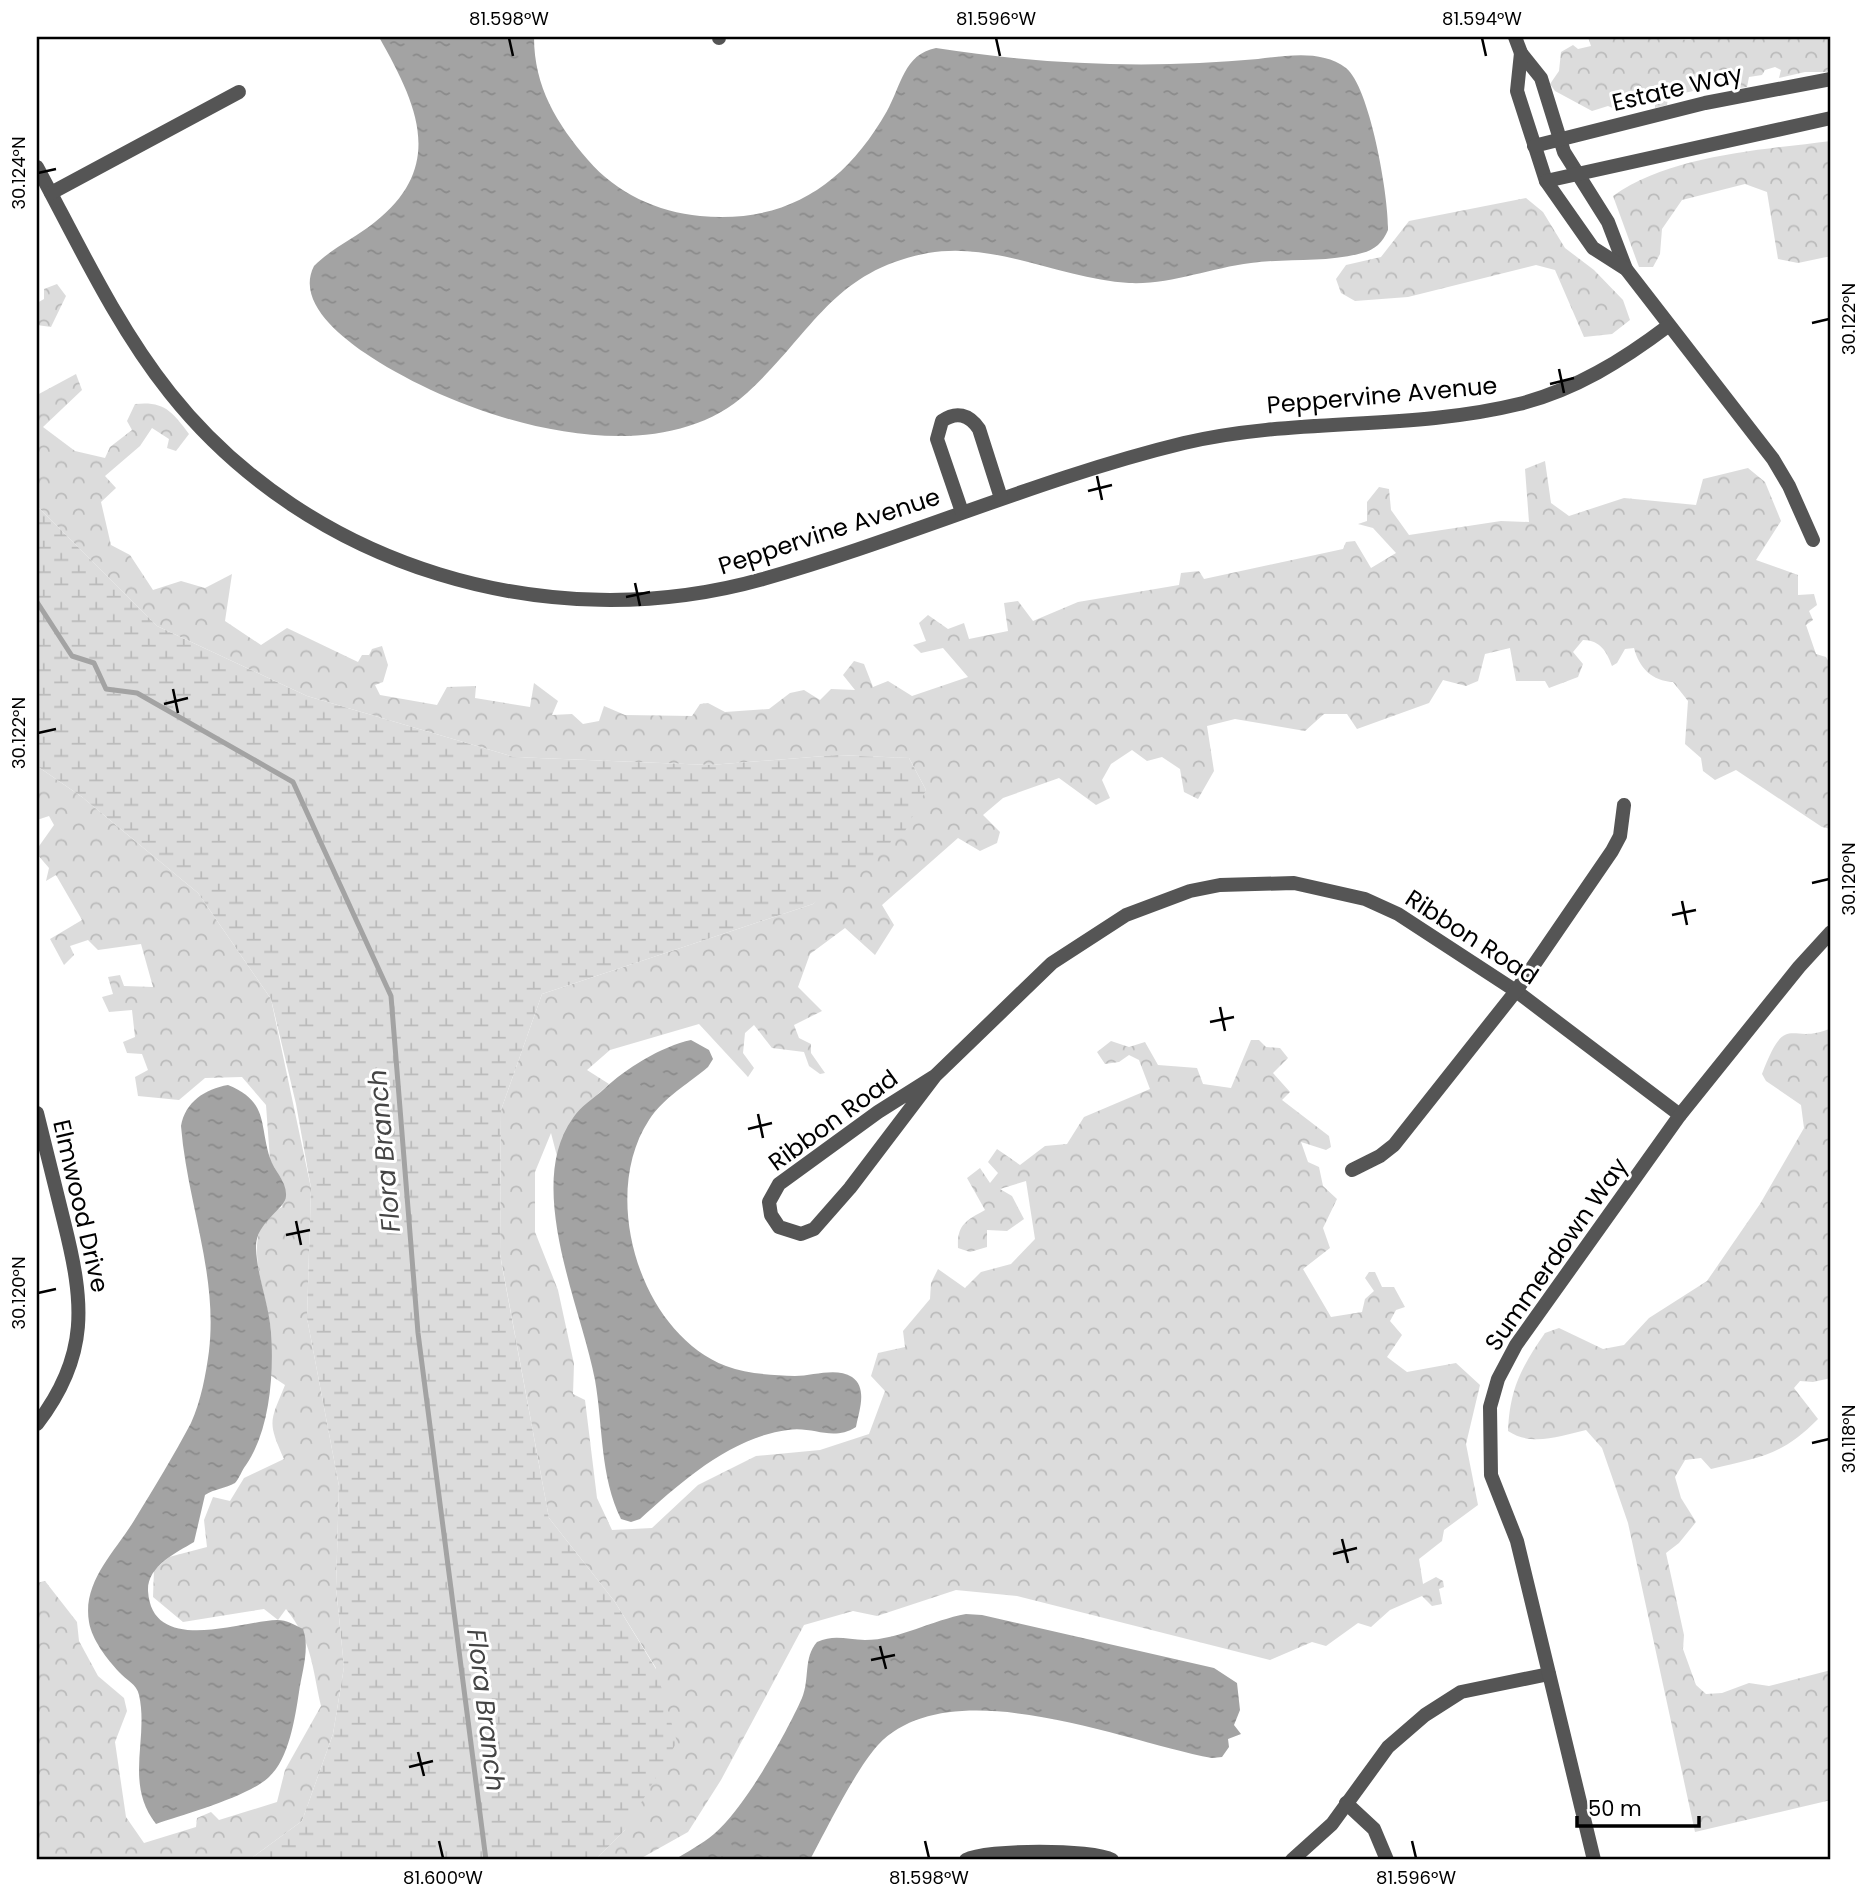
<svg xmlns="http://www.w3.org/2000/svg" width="1868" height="1897" font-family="Poppins,sans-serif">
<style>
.forest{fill:url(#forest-crowns)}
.wetland{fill:url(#wetland-marsh)}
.water{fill:url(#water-ripples)}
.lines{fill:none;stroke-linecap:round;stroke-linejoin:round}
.stream{stroke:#a3a3a3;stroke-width:5}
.minor{stroke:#555;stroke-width:14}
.ticks{fill:none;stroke:#000;stroke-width:2.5}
.labels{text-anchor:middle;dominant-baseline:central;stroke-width:6;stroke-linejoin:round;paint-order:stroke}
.street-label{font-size:24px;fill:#000;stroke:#fff}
.water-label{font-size:26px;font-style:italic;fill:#444;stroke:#fff}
.neatline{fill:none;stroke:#000;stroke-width:2.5}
.ticks-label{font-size:18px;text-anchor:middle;fill:#000}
</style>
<defs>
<pattern id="forest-crowns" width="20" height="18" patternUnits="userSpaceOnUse" patternTransform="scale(1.75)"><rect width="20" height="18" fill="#dcdcdc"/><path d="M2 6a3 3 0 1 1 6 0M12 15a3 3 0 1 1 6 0" fill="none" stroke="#bbb"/></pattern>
<pattern id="wetland-marsh" width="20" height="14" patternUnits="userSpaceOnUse" patternTransform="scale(1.75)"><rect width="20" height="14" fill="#dcdcdc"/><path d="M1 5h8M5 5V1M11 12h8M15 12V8" fill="none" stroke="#bbb"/></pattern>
<pattern id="water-ripples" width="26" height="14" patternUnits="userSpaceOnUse" patternTransform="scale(1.75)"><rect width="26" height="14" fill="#a3a3a3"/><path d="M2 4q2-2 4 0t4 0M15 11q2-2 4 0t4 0" fill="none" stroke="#8b8b8b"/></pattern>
</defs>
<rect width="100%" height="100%" fill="#fff"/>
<g class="forest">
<path d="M1588,37L1691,40L1692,37H1831V66L1827,72H1805L1779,78L1781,70L1775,67L1765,70L1762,75L1749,77L1747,87L1732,89L1736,80L1731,76C1724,80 1715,79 1708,84C1696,91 1686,95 1669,92L1667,105L1655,108V93L1650,94L1647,102L1638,106L1623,105L1617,110L1608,106L1592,111L1555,91L1550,84L1559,71L1561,52L1573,45L1578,49L1591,46Z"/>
<path d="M1831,141V256L1798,263L1778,259L1767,192L1745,184L1682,200L1662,229L1660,254L1653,267H1639L1613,196C1671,155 1761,150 1831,141Z"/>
<polygon points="1526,198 1543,212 1565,248 1594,270 1623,300 1630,320 1612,334 1584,337 1555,270 1536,265 1408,297 1355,301 1341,293 1336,279 1346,265 1381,257 1409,221"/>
<polygon points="57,284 66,296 51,327 37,325 37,303 44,299 44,289"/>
<path d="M76,374L82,390L43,427L75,451L105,458L110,447L132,430L127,421L135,404C164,401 172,411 189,434L176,451L167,448L169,439L152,428L140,446L105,476L116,488L101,502L111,545L130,555L153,590L181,581L205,588L232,574L225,621L261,645L287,628L358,662L362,655H369L372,649L382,646L388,665L383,682L375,685L380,695L437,705L447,687L476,686L475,698L530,707L534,683L558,701L552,715L572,714L583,724L599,721L604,706L625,715L692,716L700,704L708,703L725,712L769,709L790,693L804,690L820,700L831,689L855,690L843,675L854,661L864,664L873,687L888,681L912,696L968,677L943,648L921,653L913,645L926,641L919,623L928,615L948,629L964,623L969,639L1008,631L1004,603L1018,601L1033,621L1078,602L1179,585L1181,573L1199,571L1204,579L1343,549L1346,542L1355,541L1371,568L1396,553L1373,528L1358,524L1367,521V502L1379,487L1389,489L1391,510L1409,535L1501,521L1529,522L1525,469L1545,461L1551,503L1569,516L1624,498L1696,505L1703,479L1748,468L1765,482L1781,521L1756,560L1798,575V595L1814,594L1817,605L1809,611L1813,620L1806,625L1816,654L1826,657L1831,666V829L1822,827L1736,770L1715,780L1703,771L1701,758L1685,744L1688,701L1673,682C1652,681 1639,668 1634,648L1625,649L1617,663L1612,666C1607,652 1600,640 1583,640L1573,652L1583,664L1578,677L1549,688L1545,681H1516L1510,648L1485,654L1478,681L1466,686L1443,680L1429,703L1357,729L1347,714H1324L1305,731L1235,719L1207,726L1214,771L1198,799L1184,792L1180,769L1162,757L1147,761L1132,750L1111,764L1102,780L1110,798L1096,805L1059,778L1003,798L983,815L1000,832L997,843L980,851L958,838L882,905L894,925L875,955L845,928L810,954L798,987L822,1011L794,1025L799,1038L811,1044V1053L825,1073L820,1074L809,1066L804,1052L772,1048L754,1025L745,1033L743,1053L754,1068L748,1077L699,1024L610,1050L587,1070L609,1084C580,1110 565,1121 558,1160L551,1133L535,1172V1232L558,1290L574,1364L573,1394L585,1400L597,1498L612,1530L652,1528L698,1485L756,1456L820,1450L869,1434L885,1391L871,1376L878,1353L905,1347L903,1331L930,1299L931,1283L938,1269L965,1288L981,1272L1011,1264L1035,1239L1026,1181L1000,1189L1012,1196L1024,1219L1007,1231L987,1230V1247L970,1252L958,1248C957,1225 965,1221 985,1210L967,1178L980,1168L990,1183L998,1173L988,1162L997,1149L1020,1165L1045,1146L1067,1144L1084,1117L1150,1089L1139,1060L1129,1055L1119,1062L1105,1064L1097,1052L1111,1041L1129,1047L1145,1042L1158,1065L1197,1068L1203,1084L1231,1088L1251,1040H1259L1266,1047L1280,1048L1288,1058L1273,1073L1290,1092L1282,1100L1329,1136L1331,1147L1326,1150L1301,1142L1308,1162L1319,1167L1323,1186L1337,1199L1323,1228L1330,1248L1303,1269L1331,1317L1362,1312L1365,1299L1374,1291L1365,1278L1369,1272H1375L1382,1287H1394L1405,1307L1396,1310L1390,1321L1402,1335L1387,1357L1407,1372L1456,1363L1480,1385L1466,1444L1478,1505L1444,1530L1442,1541L1419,1559L1423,1584L1436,1577L1443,1581L1444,1587L1439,1589L1442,1604L1432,1606L1422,1596L1390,1610L1371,1627L1358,1623L1326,1646L1312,1642L1270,1660L1017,1596L956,1590L877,1616L853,1611L804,1625L721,1780L688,1832L638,1860H595L625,1830L656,1668L615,1602L549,1518L500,1254L501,1110L542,994L813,904L926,790L909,758L837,755L710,765L514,757L307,696L157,626L37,506V395Z"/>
<path d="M37,766L82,797L198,893L271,999L311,1188L307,1318L339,1486L336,1587L344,1667L333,1734L302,1821L249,1860H37V1583L45,1581L77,1622L79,1641L98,1676L124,1698L127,1711L115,1742L126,1817L144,1843L196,1827L197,1818L211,1812L219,1820L277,1802L285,1770L321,1706C312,1666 312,1641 286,1609L278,1620L264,1609L183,1622L153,1597L154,1570L169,1557L207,1547L204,1520L213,1497L230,1501L244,1478L284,1459C267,1421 270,1422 285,1385L270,1375C270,1361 272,1345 271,1331C268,1293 235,1229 282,1207L283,1182L270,1160L266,1105L242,1077L205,1078L179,1100L138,1096L135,1077L148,1070L142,1054L127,1053L123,1042L135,1037L132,1010L109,1012L102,997L113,994L108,977L120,975L124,986L153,987L141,944L98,950L88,940L70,946L74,955L64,965L50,939L82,920L56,875L46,881L49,868L37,854V849L54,825L49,816L37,820Z"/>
<path d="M1831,1028V1378L1813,1382L1800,1381L1794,1388L1818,1419C1782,1456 1759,1457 1711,1469L1701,1458L1685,1460L1675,1477L1681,1498L1696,1522L1679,1543L1666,1553L1684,1635L1683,1649L1696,1685L1706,1694L1722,1693L1749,1683L1769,1686L1831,1670V1800L1695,1832L1628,1523L1602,1448L1586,1430C1560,1436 1532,1447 1508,1431C1510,1388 1521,1368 1545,1333L1559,1328L1603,1349L1624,1345L1649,1318L1707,1281L1760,1204L1804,1128L1801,1105L1766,1081L1762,1074C1787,1008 1790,1047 1831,1028Z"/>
</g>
<polygon class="wetland" points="37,506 157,626 307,696 514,757 710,765 837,755 909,758 926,790 905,831 813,904 542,994 501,1110 500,1255 549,1518 615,1602 656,1669 677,1742 625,1830 595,1860 249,1860 302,1821 333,1734 344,1667 336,1587 339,1486 307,1318 311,1188 296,1104 271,999 198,893 82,797 37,766"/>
<g class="water">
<path d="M379,37H534C534,87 557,124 588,160C616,193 658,212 700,216C786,224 845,185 887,111C901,86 904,54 936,48C1043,65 1150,69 1258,59C1286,56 1321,49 1346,68C1370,87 1389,198 1388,230C1383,242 1375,250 1362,253C1327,263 1287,258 1251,263C1210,268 1170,285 1129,283C1062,279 995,241 928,253C832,271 812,334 747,393C651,481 459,417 365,353C339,335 296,301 314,266C332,248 355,238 375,222C447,165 416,103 379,37Z"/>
<path d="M691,1040L709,1050L713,1059L708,1067C688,1084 664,1097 649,1120C599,1196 640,1333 726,1366C747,1374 772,1375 795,1376C813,1376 836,1367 852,1377C868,1388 859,1411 856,1427C832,1442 814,1426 788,1430C731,1437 681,1482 640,1519L631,1522L621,1519C600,1477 603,1426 595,1380C581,1306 524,1186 573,1118C580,1107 594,1098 604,1089C625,1069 662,1046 691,1040Z"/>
<path d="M228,1085C269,1102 259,1124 270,1158C274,1171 287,1181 286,1196C286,1209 255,1222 256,1248C257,1276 269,1304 271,1332C274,1374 270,1430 246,1465C242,1470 239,1479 235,1483C226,1488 214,1489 205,1495L194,1542C176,1553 147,1566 148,1591C152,1656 241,1621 277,1620C287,1620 295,1625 303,1629C310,1648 302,1672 299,1692C295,1718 289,1759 269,1777C248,1797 185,1814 156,1824C124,1783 149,1739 139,1695C137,1684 126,1680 119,1672C107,1659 92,1640 89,1622C82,1581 116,1551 135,1519C154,1488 174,1455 191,1423C201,1401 206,1374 209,1351C218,1274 187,1202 181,1126C185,1102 205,1089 228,1085Z"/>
<path d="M966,1614L982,1615L1214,1668L1237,1683L1240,1710L1234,1725L1241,1734L1228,1739L1229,1747L1222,1757L1212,1758C1125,1742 951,1668 878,1745C856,1769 826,1830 810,1860H674C687,1852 702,1844 714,1834C744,1809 786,1734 802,1698C810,1679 803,1658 817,1642C835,1634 847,1640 865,1640C899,1640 932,1620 966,1614Z"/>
</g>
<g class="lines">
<polyline class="stream" points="37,602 72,656 94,663 106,689 137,693 293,782 391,996 418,1333 486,1860"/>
<g class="minor">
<polyline points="1515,37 1521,53 1541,78 1564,152 1608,222 1626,269"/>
<polyline points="719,38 719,37"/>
<polyline points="1521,53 1517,91 1546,181 1593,248 1626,269 1773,459 1789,486 1813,540"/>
<polyline points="1534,146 1705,103 1831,79"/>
<path d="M37,167C78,243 116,325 170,393C309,568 550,639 763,579C905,539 1040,478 1184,443C1294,417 1410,431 1519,404C1575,390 1623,360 1668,326"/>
<polyline points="1546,181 1831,118"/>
<polyline points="51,193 239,92"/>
<path d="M962,512L937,439L942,421C956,411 969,414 979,429L1001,498"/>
<polyline points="935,1076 878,1112 779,1184 769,1202 771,1215 779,1227 801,1234 814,1229 850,1188 935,1076 1052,963 1126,915 1190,891 1220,885 1294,883 1365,899 1398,914 1516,991 1680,1115"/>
<path d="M37,1113C46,1149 55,1186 64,1222C84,1302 90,1355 37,1424"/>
<polyline points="1352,1170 1380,1156 1394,1145 1516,991 1612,851 1620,836 1624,805"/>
<polyline points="1346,1803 1374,1829 1387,1860"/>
<path d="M966,1860C987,1849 1092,1849 1112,1860"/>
<polyline points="1292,1860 1332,1824 1388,1747 1425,1715 1461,1692 1549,1674"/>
<polyline points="1594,1860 1517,1541 1491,1475 1490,1407 1498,1379 1516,1345 1680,1115 1799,967 1831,932"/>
</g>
</g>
<path class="ticks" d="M509,38L513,56M996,38L1000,56M1482,38L1486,56M38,173L56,169M1812,323L1829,319M1559,369L1564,393M1550,384L1574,378M1097,476L1102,500M1088,491L1112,485M635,583L640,606M626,597L650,592M173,689L178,713M164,704L188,698M38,733L56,729M1812,883L1829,879M1682,901L1687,925M1672,915L1696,910M1220,1007L1225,1031M1210,1022L1234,1017M758,1114L763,1138M748,1129L772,1123M296,1221L301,1245M286,1235L310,1230M38,1293L56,1289M1812,1443L1829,1439M1342,1539L1348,1563M1333,1554L1357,1548M880,1646L886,1669M871,1660L895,1655M418,1752L424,1776M409,1767L433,1761M439,1841L443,1858M925,1841L929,1858M1412,1841L1416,1858"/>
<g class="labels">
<g class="street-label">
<text transform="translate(1677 88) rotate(-13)">Estate Way</text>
<text transform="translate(1382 395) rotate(-5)">Peppervine Avenue</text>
<text transform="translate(829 531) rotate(-18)">Peppervine Avenue</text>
<text transform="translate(1472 937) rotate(33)">Ribbon Road</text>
<text transform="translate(833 1120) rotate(-36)">Ribbon Road</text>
<text transform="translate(81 1206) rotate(77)">Elmwood Drive</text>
<text transform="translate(1556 1254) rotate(-55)">Summerdown Way</text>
</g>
<g class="water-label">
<text transform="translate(384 1151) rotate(-95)">Flora Branch</text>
<text transform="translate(486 1710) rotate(83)">Flora Branch</text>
</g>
</g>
<rect width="1868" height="1897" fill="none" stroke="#ffffff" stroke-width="77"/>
<path d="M1577 1816v10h122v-10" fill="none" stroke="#000000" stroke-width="3.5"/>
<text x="1588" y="1816" font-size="21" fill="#000000" stroke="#ffffff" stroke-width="5" paint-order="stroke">50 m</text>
<rect x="38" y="38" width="1791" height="1820" class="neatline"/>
<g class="ticks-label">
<text x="509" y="25">81.598°W</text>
<text x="996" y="25">81.596°W</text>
<text x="1482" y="25">81.594°W</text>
<text transform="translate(19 173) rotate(-90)" y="6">30.124°N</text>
<text transform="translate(1849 319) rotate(-90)" y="6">30.122°N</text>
<text transform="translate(19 733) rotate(-90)" y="6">30.122°N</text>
<text transform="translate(1849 879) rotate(-90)" y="6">30.120°N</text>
<text transform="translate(19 1293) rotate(-90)" y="6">30.120°N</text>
<text transform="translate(1849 1439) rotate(-90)" y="6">30.118°N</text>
<text x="443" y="1884">81.600°W</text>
<text x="929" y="1884">81.598°W</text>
<text x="1416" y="1884">81.596°W</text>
</g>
</svg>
